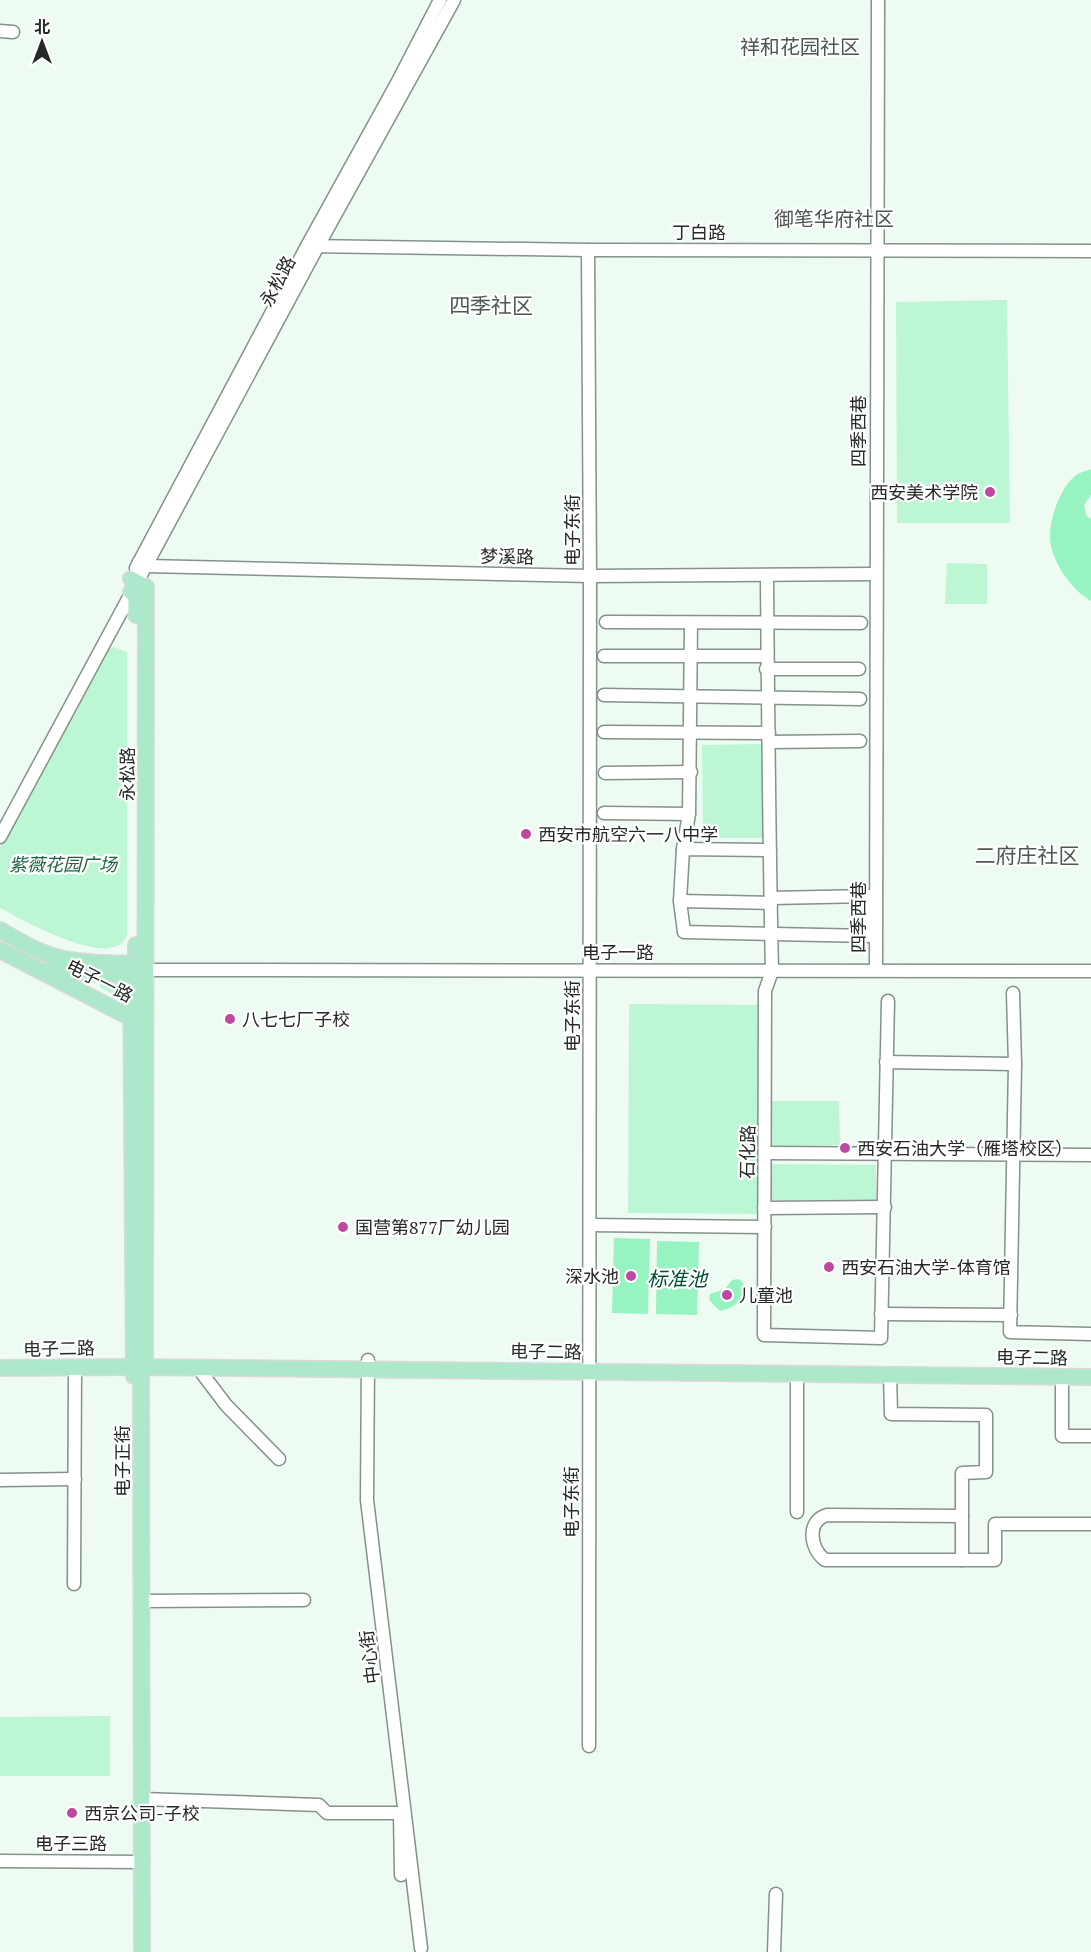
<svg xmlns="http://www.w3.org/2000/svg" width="1091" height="1952" font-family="'PT Serif','Noto Sans SC',serif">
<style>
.green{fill:#bdf6d5}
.water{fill:#97f4c2}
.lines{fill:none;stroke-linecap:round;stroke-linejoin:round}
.minor-casing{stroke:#859189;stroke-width:15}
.major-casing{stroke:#d8d9d8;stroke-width:18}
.minor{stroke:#fff;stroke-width:12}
.major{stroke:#ace8c9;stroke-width:15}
.poi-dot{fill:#be489f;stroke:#fff;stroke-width:2}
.labels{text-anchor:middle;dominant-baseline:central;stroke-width:4.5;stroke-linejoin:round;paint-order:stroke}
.street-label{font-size:18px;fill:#252a27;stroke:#fff}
.poi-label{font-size:18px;fill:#252a27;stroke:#fff;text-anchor:start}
.park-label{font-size:18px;font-style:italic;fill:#1e6243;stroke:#fff}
.neighbourhood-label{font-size:20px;fill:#4c5750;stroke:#fff}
.water-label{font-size:20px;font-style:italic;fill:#004f31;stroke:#fff}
.quarter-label{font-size:21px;fill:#4c5750;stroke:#fff}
</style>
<rect width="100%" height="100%" fill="#eefbf3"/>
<g class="green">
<polygon points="1007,300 1010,523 897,523 896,302"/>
<polygon points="947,563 987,564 987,604 945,604"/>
<path d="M114,647L127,652V934C117,974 21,919 0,908V847L100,659L106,651Z"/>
<polygon points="765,744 766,838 703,838 702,745"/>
<polygon points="100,979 118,981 121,985 118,995 116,996 100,987"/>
<polygon points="629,1004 761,1005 760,1214 628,1213"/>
<polygon points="769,1101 839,1101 840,1145 770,1146"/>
<polygon points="770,1164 876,1165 876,1200 770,1200"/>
<polygon points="110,1716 110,1776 0,1776 0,1717"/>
</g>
<g class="water">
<path d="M1091,469V495L1084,505L1086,515L1091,519V601C1072,590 1056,567 1051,546C1046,525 1060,485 1078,474C1081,472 1087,471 1091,469Z"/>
<polygon points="614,1238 650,1239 648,1314 612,1313"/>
<polygon points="657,1241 699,1242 697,1315 656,1314"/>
<path d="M739,1279C756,1292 734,1309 720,1311L709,1300L710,1294L725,1289L732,1280Z"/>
</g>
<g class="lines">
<g class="minor-casing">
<g id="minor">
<polyline points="0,31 13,32"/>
<polyline points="307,246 588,250 1091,251"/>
<polyline points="588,250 590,576 589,1746"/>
<polyline points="139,562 146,566 590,576 875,574"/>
<polyline points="136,568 307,246 396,85 440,0"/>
<path d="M767,576C768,708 769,839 772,971L765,991L764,1335L881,1338L888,1001"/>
<polyline points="606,622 861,623"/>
<polyline points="604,656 767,656"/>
<polyline points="766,669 859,669"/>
<polyline points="604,695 860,699"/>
<polyline points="604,732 769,733"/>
<polyline points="769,742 860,741"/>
<polyline points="605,773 691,772"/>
<polyline points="604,813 689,814"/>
<polyline points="0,837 318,246 454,0"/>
<polyline points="683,849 689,814 691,623"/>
<polyline points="770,850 683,849 680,901 684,932 870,936 869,896 771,898"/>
<polyline points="680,901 771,903"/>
<polyline points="146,970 1091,971"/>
<polyline points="876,970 878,0"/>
<polyline points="1013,993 1015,1064 1010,1332 1091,1334"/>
<polyline points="886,1062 1015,1064"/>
<polyline points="766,1153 1091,1155"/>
<polyline points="764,1208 885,1207"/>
<polyline points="590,1225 765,1227"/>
<polyline points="881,1314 1011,1315"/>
<polyline points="368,1360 367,1500 421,1948"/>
<polyline points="198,1368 226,1405 279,1459"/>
<polyline points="797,1374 797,1512"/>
<polyline points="890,1375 891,1414 986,1415 986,1472 962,1473 962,1560"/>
<polyline points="1062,1376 1062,1436 1091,1436"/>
<polyline points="0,1480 75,1479"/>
<path d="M962,1516L827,1515C806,1521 810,1549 825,1560H995V1524H1091"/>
<polyline points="74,1584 75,1368"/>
<polyline points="142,1601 304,1600"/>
<polyline points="142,1799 319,1805 327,1813 400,1813 401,1875"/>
<polyline points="0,1861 143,1862"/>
<polyline points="774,1952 776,1894"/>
</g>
</g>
<g class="major-casing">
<g id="major">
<polyline points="131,579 146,587 145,1359 141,1368 142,1952"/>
<polyline points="131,592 136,596 136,615"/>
<path d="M0,930C19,941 39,953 60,958C85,964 111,963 136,964"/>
<polyline points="0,950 139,1022"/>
<polyline points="45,971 131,975 140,972"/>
<polyline points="0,1368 134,1367 1091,1377"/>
<polyline points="134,1376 131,975 136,964 136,945"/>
</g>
</g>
<use href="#minor" class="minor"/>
<use href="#major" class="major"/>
</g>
<g class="poi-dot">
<circle cx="990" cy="492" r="6"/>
<circle cx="526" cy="834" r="6"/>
<circle cx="230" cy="1019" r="6"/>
<circle cx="845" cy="1148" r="6"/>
<circle cx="343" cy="1227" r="6"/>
<circle cx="829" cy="1267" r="6"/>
<circle cx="631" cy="1276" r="6"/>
<circle cx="727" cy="1295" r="6"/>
<circle cx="72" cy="1813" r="6"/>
</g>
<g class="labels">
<g class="street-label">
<text x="699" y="232">丁白路</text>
<text transform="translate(277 281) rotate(-62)">永松路</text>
<text transform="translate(858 431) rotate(-90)">四季西巷</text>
<text transform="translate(572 530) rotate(-90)">电子东街</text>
<text transform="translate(507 556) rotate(1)">梦溪路</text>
<text transform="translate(127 774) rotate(-90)">永松路</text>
<text transform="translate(858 917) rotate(-90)">四季西巷</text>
<text x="618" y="952">电子一路</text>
<text transform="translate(100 980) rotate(27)">电子一路</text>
<text transform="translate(572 1016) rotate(-90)">电子东街</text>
<text transform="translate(747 1152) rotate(-89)">石化路</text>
<text transform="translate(59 1348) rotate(-1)">电子二路</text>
<text transform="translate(546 1351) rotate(1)">电子二路</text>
<text transform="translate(1032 1357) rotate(1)">电子二路</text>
<text transform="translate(122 1461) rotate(-90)">电子正街</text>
<text transform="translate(571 1502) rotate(-90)">电子东街</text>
<text transform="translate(369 1657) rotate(-97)">中心街</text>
<text x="71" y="1843">电子三路</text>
</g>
<g class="poi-label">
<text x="978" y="492" text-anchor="end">西安美术学院</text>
<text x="538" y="834">西安市航空六一八中学</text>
<text x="242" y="1019">八七七厂子校</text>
<text x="857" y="1148">西安石油大学（雁塔校区）</text>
<text x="355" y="1227">国营第877厂幼儿园</text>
<text x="841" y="1267">西安石油大学-体育馆</text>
<text x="619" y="1276" text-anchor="end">深水池</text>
<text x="739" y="1295">儿童池</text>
<text x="84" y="1813">西京公司-子校</text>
</g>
<g class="park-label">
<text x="63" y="864">紫薇花园广场</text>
</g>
<g class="neighbourhood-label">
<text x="800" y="46">祥和花园社区</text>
<text x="834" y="218">御笔华府社区</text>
</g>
<g class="water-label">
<text x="677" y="1278">标准池</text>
</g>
<g class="quarter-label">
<text x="491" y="305">四季社区</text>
<text x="1027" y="855">二府庄社区</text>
</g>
</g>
<g transform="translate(42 42)" stroke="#ffffff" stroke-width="4.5" paint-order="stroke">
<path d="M0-4.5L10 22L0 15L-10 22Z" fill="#252a27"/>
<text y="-9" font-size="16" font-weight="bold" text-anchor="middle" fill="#252a27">北</text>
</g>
</svg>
